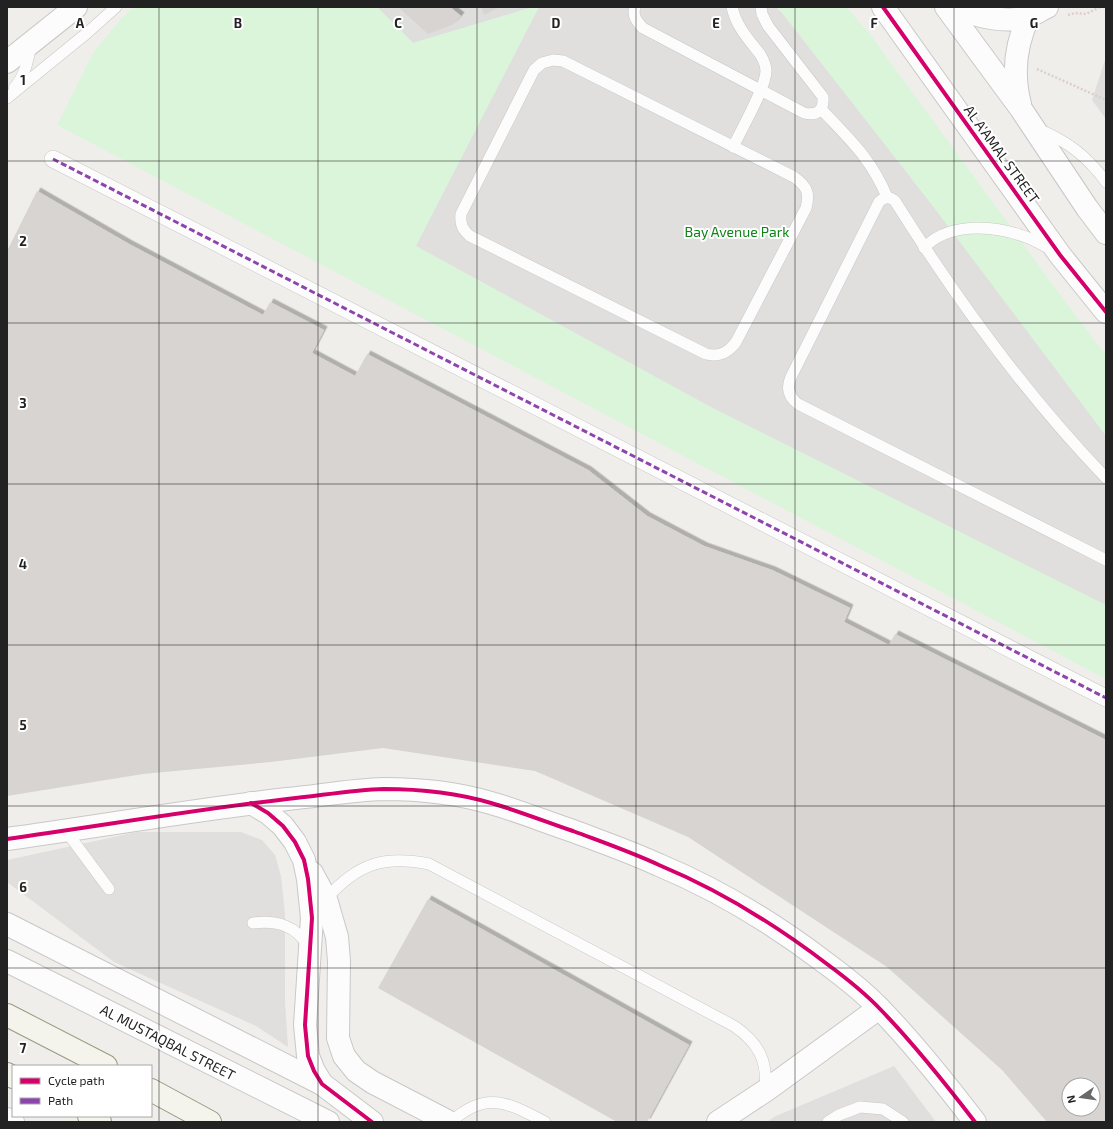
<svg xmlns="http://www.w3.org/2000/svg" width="1113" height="1129" font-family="'Exo 2',sans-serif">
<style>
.residential{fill:#dfdedc}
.religious{fill:#dededc}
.park{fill:#daf5da}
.parking{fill:#e0dfde}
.building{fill:#d7d4d2;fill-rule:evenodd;filter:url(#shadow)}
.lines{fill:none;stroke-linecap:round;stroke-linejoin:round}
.service-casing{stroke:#c9c8c7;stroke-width:12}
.pedestrian-casing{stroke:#c9c8c7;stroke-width:18}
.minor-casing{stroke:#c9c8c7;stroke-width:24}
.tertiary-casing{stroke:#c9c8c7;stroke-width:24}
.secondary-casing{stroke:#999a82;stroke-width:24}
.path{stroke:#dccecd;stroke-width:2.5;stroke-dasharray:2 2;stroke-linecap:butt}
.service{stroke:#fdfcfc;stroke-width:11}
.pedestrian{stroke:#fdfcfc;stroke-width:17}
.minor{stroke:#fdfcfc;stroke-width:22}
.tertiary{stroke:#fdfcfc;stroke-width:22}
.secondary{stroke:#f4f4ed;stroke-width:22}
.quiet{stroke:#8e44ad;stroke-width:3;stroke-dasharray:6 3;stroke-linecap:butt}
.cycleway-casing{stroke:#fff;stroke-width:6}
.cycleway{stroke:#d6006c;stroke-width:4}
.grid{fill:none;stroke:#222;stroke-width:1;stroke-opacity:0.55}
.labels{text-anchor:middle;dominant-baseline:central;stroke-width:4;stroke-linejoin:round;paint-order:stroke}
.street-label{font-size:14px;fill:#222;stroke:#fff}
.park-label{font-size:14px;fill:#0c8416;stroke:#fff}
.grid-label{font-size:13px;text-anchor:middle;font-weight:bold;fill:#222;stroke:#fff;stroke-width:4;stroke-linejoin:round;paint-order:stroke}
</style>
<defs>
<filter id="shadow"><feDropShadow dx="3.5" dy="-3.5" stdDeviation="0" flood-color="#0004"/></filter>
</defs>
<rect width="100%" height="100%" fill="#f0eeeb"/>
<polygon class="residential" points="1106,57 1106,119 1092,100"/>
<polygon class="religious" points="377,7 533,7 413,43"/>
<polygon class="park" points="134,7 377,7 413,43 533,7 846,7 869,33 1064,300 1106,355 1106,679 57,125 93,53 120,20"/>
<g class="parking">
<polygon points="539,7 776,7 782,13 932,205 1106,436 1106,605 709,406 416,246"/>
<polygon points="137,832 241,832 262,840 275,855 281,876 285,914 285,1001 288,1047 256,1026 114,962 7,882 7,860"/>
<polygon points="894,1066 936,1122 767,1122 776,1116"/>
</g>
<g class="building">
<polygon points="398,7 450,7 461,16 454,24 428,34"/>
<polygon points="481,7 500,7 484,15"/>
<path d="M37,191L129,244L263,315L270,302L324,330L312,353L355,376L367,354L588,470L647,516L704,546L772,570L850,608L844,622L889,645L895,634L1106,740V1122H1047L1002,1070L887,967L688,837L535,771L383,748L271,762L143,774L7,796V251ZM1069,1085H1093V1109H1069Z"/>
<polygon points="428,899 689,1045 647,1122 617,1122 378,988"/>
</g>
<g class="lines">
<g class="service-casing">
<g id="service">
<path d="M635,7C632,16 637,22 643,28L804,113C817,116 824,111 823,97L768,26L762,14L761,7"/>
<path d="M732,7C736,26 748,39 760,54C763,59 766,65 766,71C766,87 741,130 733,147"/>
<path d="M553,60L563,61L794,177C807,186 810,193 806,208L736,342C728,353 719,357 706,354L470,236C462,229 460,224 461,214L534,70L542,63Z"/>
<path d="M14,88C25,76 28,60 31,45"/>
<polyline points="7,98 87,33 116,7"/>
<path d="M821,109C849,139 871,158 887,197"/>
<path d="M1038,129C1067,141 1087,156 1106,182"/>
<path d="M924,248C947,223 990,225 1020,235C1031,238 1041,244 1050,249"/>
<path d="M1106,478C1025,394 957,300 895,201C889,196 884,197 879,202L791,377C786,388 789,397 798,404L1106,560"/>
<polyline points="66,831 109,889"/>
<path d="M326,899C357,864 383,855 429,864L734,1026C759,1043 768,1061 765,1091"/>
<path d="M253,923C278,920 296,926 309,947"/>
<path d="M451,1122C486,1090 509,1103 545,1122"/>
<polyline points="828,1122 839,1115 860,1107 883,1109 903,1122"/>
</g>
</g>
<g class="pedestrian-casing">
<polyline id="pedestrian" points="53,159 1106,698"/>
</g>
<g class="minor-casing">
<g id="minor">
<polyline points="251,803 268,813 283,826 295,842 304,860 308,879 312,918 305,1025 308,1056 314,1071 322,1084 372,1122"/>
<path d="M7,839C100,826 193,810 287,799C319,796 351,790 384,789C419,789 457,793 491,803C519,811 546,822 573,831C602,842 631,852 659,865C719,890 776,925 827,964C846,978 865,993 881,1010C915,1045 945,1083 975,1122"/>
<polyline points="312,873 326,899 337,937 339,961 338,1038 344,1056 356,1071 372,1082 449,1122"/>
<polyline points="7,924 322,1084"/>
<polyline points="718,1122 765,1091 879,1008"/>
</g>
</g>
<g class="tertiary-casing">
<g id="tertiary">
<polyline points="883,7 1060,255 1106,312"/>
<polyline points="946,7 1021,109 1087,208 1106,233"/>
<path d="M956,7C975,17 1009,24 1030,16C1036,13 1041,10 1047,7"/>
<polyline points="7,62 76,7"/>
<path d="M1020,104C1012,73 1015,45 1029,16"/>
<polyline points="7,961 328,1122"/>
<polyline points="7,1119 13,1122"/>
</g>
</g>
<g class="secondary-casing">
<g id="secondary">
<polyline points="7,1015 106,1066"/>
<polyline points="7,1074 13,1077"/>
<polyline points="151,1090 210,1122"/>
<polyline points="89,1116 100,1122"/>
</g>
</g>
<g class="path">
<polyline points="1068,15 1075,13 1086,14 1100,7"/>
<polyline points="1037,69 1106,100"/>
</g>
<use href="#service" class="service"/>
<use href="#pedestrian" class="pedestrian"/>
<use href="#minor" class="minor"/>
<use href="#tertiary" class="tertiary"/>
<use href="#secondary" class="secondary"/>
<polyline class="quiet" points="53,159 1106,698"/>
<g class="cycleway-casing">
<g id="cycleway">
<polyline points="883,7 1060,255 1106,312"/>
<polyline points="251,803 268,813 283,826 295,842 304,860 308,879 312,918 305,1025 308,1056 314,1071 322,1084 372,1122"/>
<path d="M7,839C100,826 193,810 287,799C319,796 351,790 384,789C419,789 457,793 491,803C519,811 546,822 573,831C602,842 631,852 659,865C719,890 776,925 827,964C846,978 865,993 881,1010C915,1045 945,1083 975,1122"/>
</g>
</g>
<use href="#cycleway" class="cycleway"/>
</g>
<path class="grid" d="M159,7V1122M318,7V1122M477,7V1122M636,7V1122M795,7V1122M954,7V1122M7,161H1106M7,323H1106M7,484H1106M7,645H1106M7,806H1106M7,968H1106"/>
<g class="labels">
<g class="street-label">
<text transform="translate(1002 154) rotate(54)">AL A'AMAL STREET</text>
<text transform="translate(168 1042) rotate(27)">AL MUSTAQBAL STREET</text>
</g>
<g class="park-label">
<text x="737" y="231">Bay Avenue Park</text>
</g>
</g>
<g class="grid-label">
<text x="80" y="28">A</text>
<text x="238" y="28">B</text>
<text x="398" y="28">C</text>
<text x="556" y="28">D</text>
<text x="716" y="28">E</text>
<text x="874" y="28">F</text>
<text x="1034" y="28">G</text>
<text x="23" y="85">1</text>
<text x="23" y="246">2</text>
<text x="23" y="408">3</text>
<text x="23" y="569">4</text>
<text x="23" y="730">5</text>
<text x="23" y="892">6</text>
<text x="23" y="1053">7</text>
</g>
<rect width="1113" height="1129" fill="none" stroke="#222222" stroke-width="16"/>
<rect x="12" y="1065" width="140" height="52" fill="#ffffff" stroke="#a7a7a7"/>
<rect x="20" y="1078" width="20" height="6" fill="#d6006c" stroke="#a7a7a7"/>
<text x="48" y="1085" font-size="12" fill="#222222">Cycle path</text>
<rect x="20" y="1098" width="20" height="6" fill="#8e44ad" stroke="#a7a7a7"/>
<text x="48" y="1105" font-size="12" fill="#222222">Path</text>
<g transform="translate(1081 1097) rotate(257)"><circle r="19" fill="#ffffff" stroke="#a7a7a7"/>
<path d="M0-3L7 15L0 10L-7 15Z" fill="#6a6968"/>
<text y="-6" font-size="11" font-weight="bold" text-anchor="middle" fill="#222222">N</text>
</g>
</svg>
